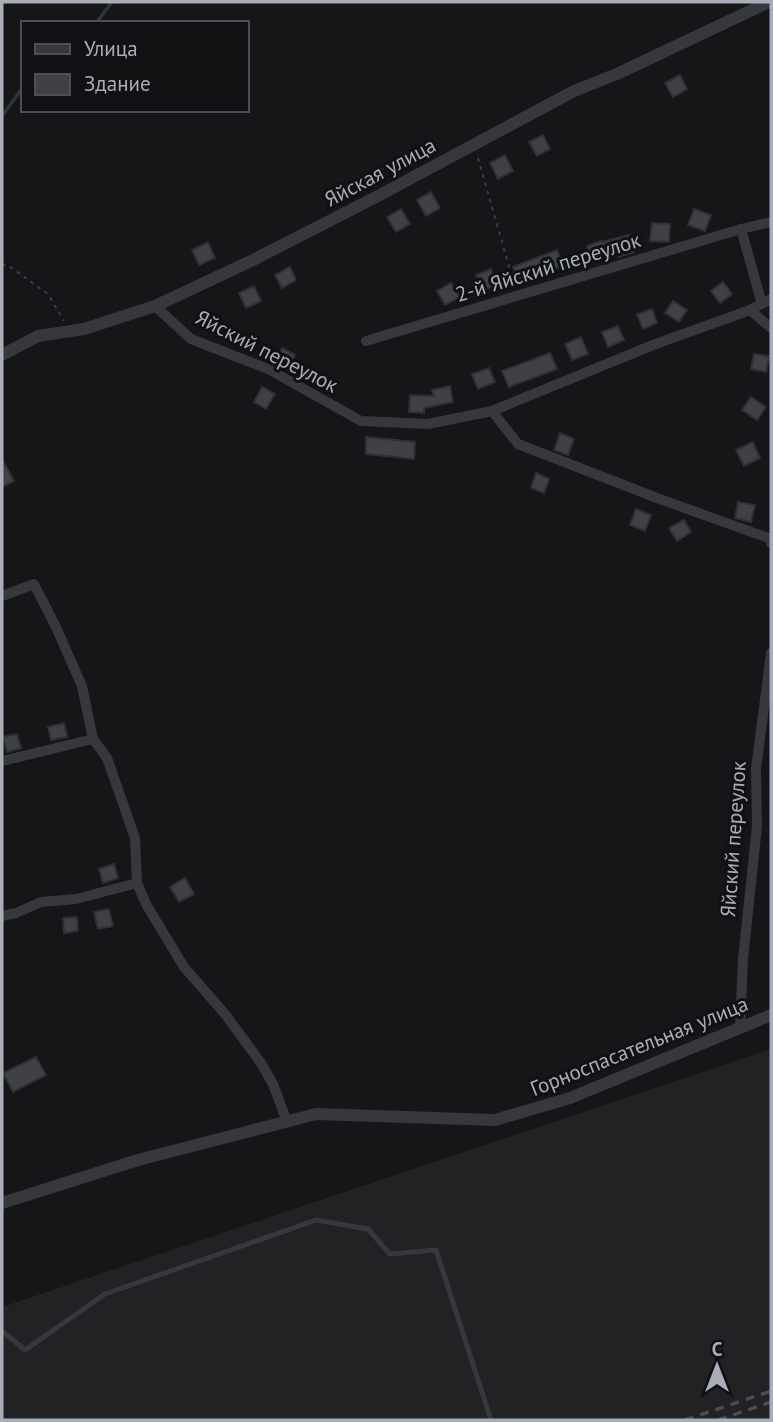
<svg xmlns="http://www.w3.org/2000/svg" width="773" height="1422" font-family="'PT Sans',sans-serif">
<style>
.built{fill:#222225}
.lines{fill:none;stroke-linecap:round;stroke-linejoin:round}
.stream{stroke:#2c353c;stroke-width:3.5}
.building{fill:#404145;stroke:#303034;stroke-width:2}
.path{stroke:#3d3f44;stroke-width:2;stroke-dasharray:3.5 5;stroke-linecap:butt}
.service{stroke:#37383d;stroke-width:5}
.minor{stroke:#37383d;stroke-width:10}
.tertiary{stroke:#37383d;stroke-width:12}
.rail{stroke:#4a4c52;stroke-width:3.5;stroke-dasharray:9 7;stroke-linecap:butt}
.labels{text-anchor:middle;dominant-baseline:central;stroke-width:6;stroke-linejoin:round;paint-order:stroke}
.street-label{font-size:21px;fill:#a8adb8;stroke:#111113}
</style>
<rect width="100%" height="100%" fill="#161618"/>
<polygon class="built" points="771,1049 771,1420 2,1420 2,1307"/>
<g class="lines">
<g class="stream">
<polyline points="96,23 112,2"/>
<polyline points="2,116 23,87"/>
</g>
</g>
<g class="building">
<polygon points="680,75 687,89 673,97 665,83"/>
<polygon points="543,135 550,149 537,156 529,142"/>
<polygon points="505,155 513,171 498,179 490,163"/>
<polygon points="431,192 440,208 426,216 417,200"/>
<polygon points="401,209 410,224 396,232 387,217"/>
<polygon points="694,209 711,215 705,231 688,225"/>
<polygon points="652,223 670,224 669,242 650,241"/>
<polygon points="629,235 634,252 619,257 618,252 593,262 587,246 601,241 602,242"/>
<polygon points="208,242 215,258 199,265 192,250"/>
<polygon points="557,250 563,266 546,273 545,270 519,281 513,267"/>
<polygon points="290,267 296,280 282,288 275,275"/>
<polygon points="491,269 497,285 483,290 476,275"/>
<polygon points="723,282 732,294 720,303 711,291"/>
<polygon points="451,283 460,297 445,305 437,291"/>
<polygon points="254,286 261,301 246,308 239,293"/>
<polygon points="673,301 687,310 679,322 665,313"/>
<polygon points="652,309 657,323 643,329 637,314"/>
<polygon points="618,326 624,340 608,347 602,332"/>
<polygon points="581,337 588,354 572,360 565,344"/>
<polygon points="282,348 295,355 287,369 274,362"/>
<polygon points="550,353 557,369 509,387 502,371"/>
<polygon points="754,354 769,356 766,372 751,369"/>
<polygon points="489,368 495,382 478,389 472,374"/>
<polygon points="450,386 453,402 424,408 424,413 409,412 410,395 434,396 432,390"/>
<polygon points="262,387 275,394 266,409 254,402"/>
<polygon points="751,397 766,407 757,420 742,410"/>
<polygon points="560,433 574,439 568,455 554,450"/>
<polygon points="366,437 415,442 414,459 366,454"/>
<polygon points="753,442 760,458 744,466 736,450"/>
<polygon points="2,459 14,481 2,487"/>
<polygon points="536,473 549,479 544,493 531,488"/>
<polygon points="738,502 755,505 751,522 735,518"/>
<polygon points="636,509 651,515 645,531 630,525"/>
<polygon points="684,520 691,532 677,541 669,528"/>
<polygon points="64,723 67,737 51,740 48,727"/>
<polygon points="17,734 21,748 7,752 3,737"/>
<polygon points="114,864 118,878 103,883 99,869"/>
<polygon points="185,878 194,894 179,902 170,887"/>
<polygon points="109,909 113,926 98,929 94,912"/>
<polygon points="77,917 78,931 64,933 63,918"/>
<polygon points="36,1057 46,1075 13,1092 3,1073"/>
</g>
<g class="lines">
<g class="path">
<polyline points="478,158 514,284"/>
<polyline points="2,264 9,266 48,294 64,321"/>
</g>
<polyline class="service" points="2,1331 25,1350 105,1294 316,1220 368,1229 390,1254 436,1250 491,1420"/>
<g class="minor">
<polyline points="741,229 771,222"/>
<polyline points="155,306 191,339 268,369 361,421 428,424 492,411 653,345 750,310 771,299"/>
<polyline points="750,310 771,328"/>
<polyline points="366,341 741,229 762,304"/>
<polyline points="492,411 518,444 657,498 771,539 771,543"/>
<polyline points="2,596 34,584 55,625 82,686 93,739 107,758 135,838 137,883 146,904 184,967 225,1014 261,1063 273,1084 287,1122"/>
<polyline points="2,761 93,739"/>
<polyline points="2,916 16,913 41,902 76,899 137,883"/>
<polyline points="740,1028 743,959 757,826 756,769 771,653"/>
</g>
<g class="tertiary">
<polyline points="2,355 38,336 84,329 155,306 251,261 378,196 574,91 619,73 769,2"/>
<polyline points="2,1203 138,1160 316,1114 495,1120 570,1098 771,1015"/>
</g>
<g class="rail">
<polyline points="685,1420 771,1391"/>
<polyline points="718,1420 771,1402"/>
</g>
</g>
<g class="labels">
<g class="street-label">
<text transform="translate(380 172) rotate(-28)">Яйская улица</text>
<text transform="translate(548 267) rotate(-17)">2-й Яйский переулок</text>
<text transform="translate(267 351) rotate(27)">Яйский переулок</text>
<text transform="translate(733 839) rotate(-86)">Яйский переулок</text>
<text transform="translate(639 1046) rotate(-22)">Горноспасательная улица</text>
</g>
</g>
<rect width="773" height="1422" fill="none" stroke="#a8adb8" stroke-width="7"/>
<rect x="21" y="21" width="228" height="91" fill="#111113" stroke="#4d4f55" stroke-width="2"/>
<rect x="35" y="44" width="35" height="10" fill="#37383d" stroke="#4d4f55" stroke-width="2"/>
<text x="84" y="56" font-size="21" fill="#a8adb8">Улица</text>
<rect x="35" y="74" width="35" height="21" fill="#404145" stroke="#4d4f55" stroke-width="2"/>
<text x="84" y="91" font-size="21" fill="#a8adb8">Здание</text>
<g transform="translate(717 1366)" stroke="#111113" stroke-width="5" paint-order="stroke">
<path d="M0-5L12 26L0 18L-12 26Z" fill="#a8adb8"/>
<text y="-10" font-size="19" font-weight="bold" text-anchor="middle" fill="#a8adb8">С</text>
</g>
</svg>
